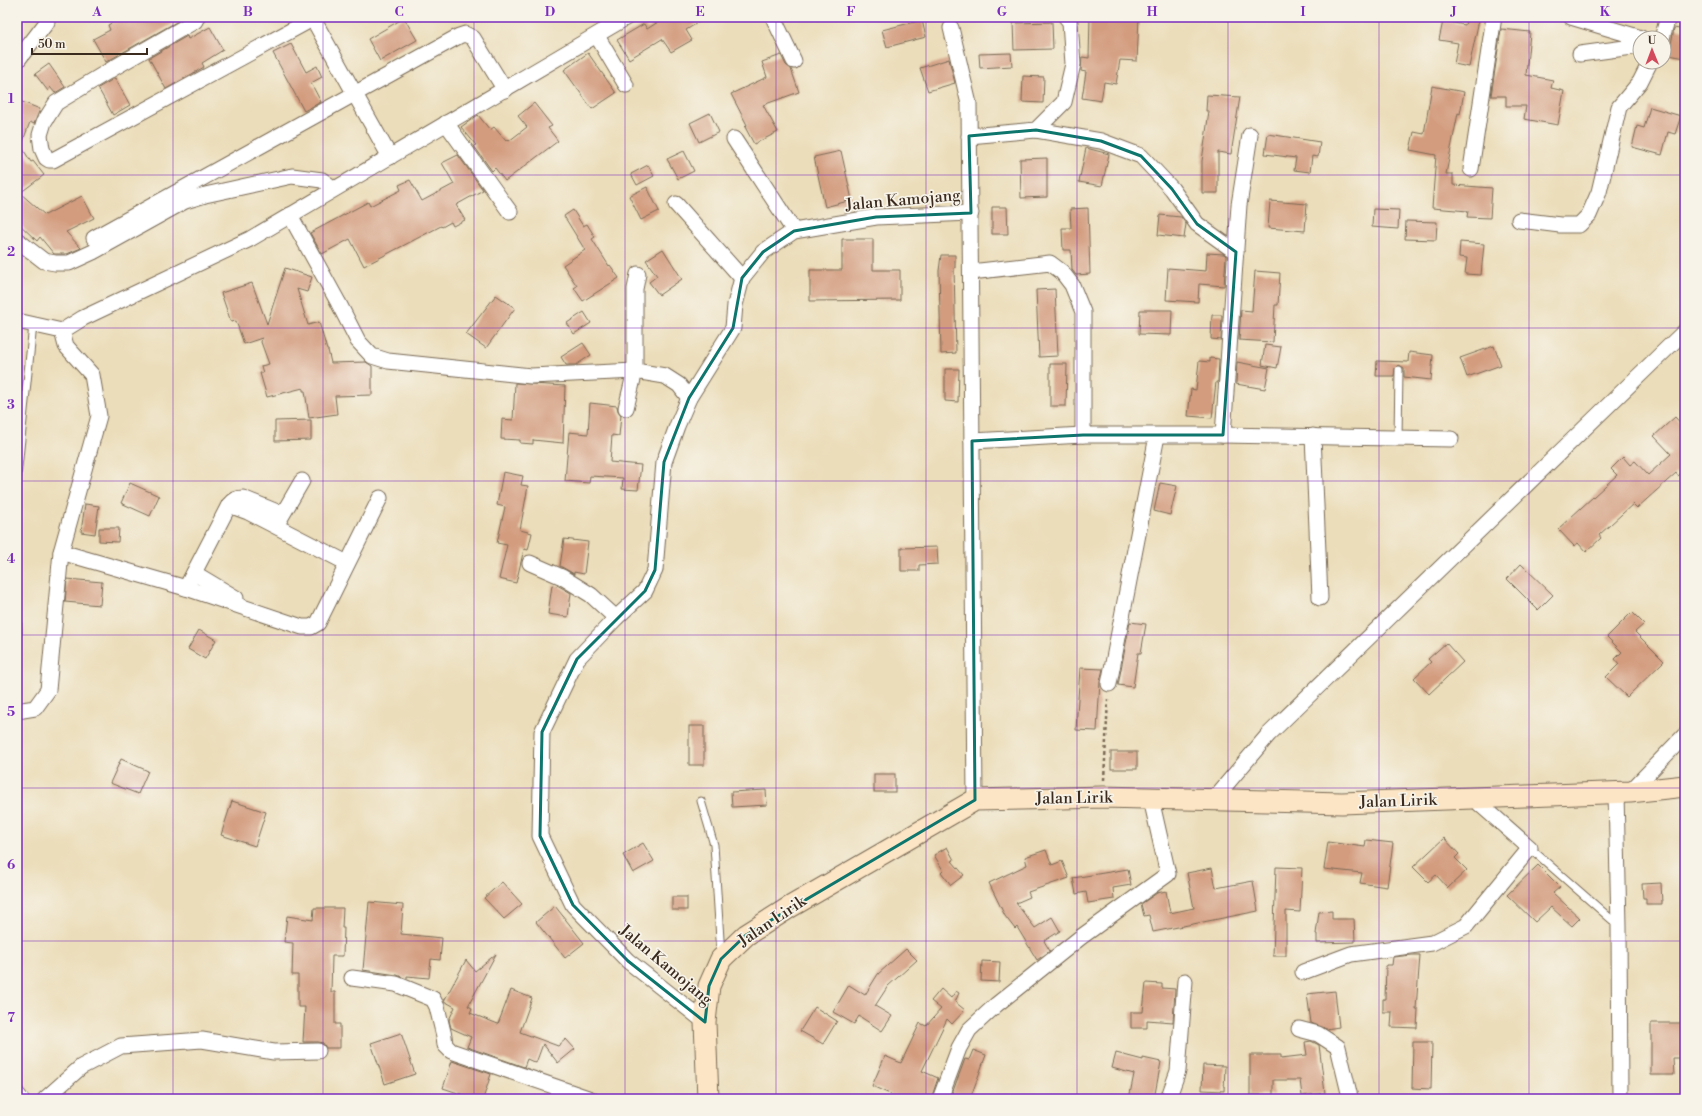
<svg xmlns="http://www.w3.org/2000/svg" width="1702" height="1116" font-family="'Libre Bodoni',serif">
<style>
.building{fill:#d39c7f}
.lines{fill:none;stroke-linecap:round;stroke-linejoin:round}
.lane-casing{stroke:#796954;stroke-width:9}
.street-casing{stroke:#796954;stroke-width:17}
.secondary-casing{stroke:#796954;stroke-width:23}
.path{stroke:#796954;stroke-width:2.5;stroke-dasharray:3 3;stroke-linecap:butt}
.lane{stroke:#fff;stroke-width:7}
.street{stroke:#fff;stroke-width:15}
.secondary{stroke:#fce5c4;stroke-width:21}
.marked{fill:none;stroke:#0f766e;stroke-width:3;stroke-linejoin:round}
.grid{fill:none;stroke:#7b2cbf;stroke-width:1;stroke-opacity:0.55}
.labels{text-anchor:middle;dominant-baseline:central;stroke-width:3.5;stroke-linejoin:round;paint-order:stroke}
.street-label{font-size:16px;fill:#3b2a1e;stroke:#f7f3e8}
.neatline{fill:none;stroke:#7b2cbf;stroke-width:1.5}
.grid-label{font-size:13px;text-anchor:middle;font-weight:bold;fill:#7b2cbf}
</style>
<rect width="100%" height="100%" fill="#f7f3e8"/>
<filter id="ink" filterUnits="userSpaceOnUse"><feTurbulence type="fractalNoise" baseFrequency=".025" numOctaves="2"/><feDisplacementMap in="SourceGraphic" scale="8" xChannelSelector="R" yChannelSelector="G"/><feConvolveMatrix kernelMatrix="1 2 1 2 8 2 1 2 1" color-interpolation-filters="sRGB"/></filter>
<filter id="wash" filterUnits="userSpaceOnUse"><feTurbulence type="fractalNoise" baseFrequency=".012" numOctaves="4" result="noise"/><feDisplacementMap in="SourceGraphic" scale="16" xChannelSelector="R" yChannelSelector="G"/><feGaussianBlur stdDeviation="0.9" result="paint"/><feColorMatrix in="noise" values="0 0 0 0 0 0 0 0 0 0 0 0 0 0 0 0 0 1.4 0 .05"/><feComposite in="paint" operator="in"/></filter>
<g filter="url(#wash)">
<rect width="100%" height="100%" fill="#ebddb9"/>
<g id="blocks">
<g class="building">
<polygon points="122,17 176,17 178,21 106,62 93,39 110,30 108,25"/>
<polygon points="666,17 707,17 686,30 692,40 671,52 662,39 629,59 617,40 644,24 647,29"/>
<polygon points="1090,17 1139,17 1137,61 1120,60 1116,84 1104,82 1101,101 1082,98 1086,72 1081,71 1082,57 1089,58"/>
<polygon points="404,18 417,40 380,61 368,39"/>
<polygon points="1467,18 1479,20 1469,67 1454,64 1458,43 1439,40 1443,21 1465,25"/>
<polygon points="922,20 926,37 887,47 882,30"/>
<polygon points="1052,22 1053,49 1014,50 1013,23"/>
<polygon points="210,27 223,50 202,63 204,67 166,89 149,58 187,36 188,39"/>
<polygon points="1674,28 1685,30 1685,58 1669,55"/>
<polygon points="1501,29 1530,32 1526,75 1553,80 1551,88 1564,91 1558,125 1524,119 1526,106 1506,106 1506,96 1491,96"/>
<polygon points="291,44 306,72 317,66 322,77 311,83 321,102 304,111 273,53"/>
<polygon points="588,53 616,93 592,109 564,70"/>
<polygon points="1011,53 1012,66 980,68 979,54"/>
<polygon points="781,55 786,65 791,69 799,92 763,105 778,132 754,144 745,127 747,125 731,94 767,77 762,62"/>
<polygon points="949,59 955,83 928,91 920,68"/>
<polygon points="49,64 65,87 55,93 50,87 48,91 35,74"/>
<polygon points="1023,76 1044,77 1043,103 1022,102"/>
<polygon points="115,78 130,105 113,115 98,88"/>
<polygon points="1432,86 1464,92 1460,114 1458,113 1446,174 1453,174 1453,185 1492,188 1490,218 1467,217 1468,211 1432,208 1436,155 1410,150 1414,132 1424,134"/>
<polygon points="1207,95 1240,97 1231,154 1218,152 1218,193 1202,193 1202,161 1209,111 1206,111"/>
<polygon points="17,100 40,109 34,124 30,122 21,146 31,162 33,161 44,175 20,193 45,215 82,196 94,218 66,232 81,248 67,254 54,254 40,237 37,241 17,222"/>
<polygon points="534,103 552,126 548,128 558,141 505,181 495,168 492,171 474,146 476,145 461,127 478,115 490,130 494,127 506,141 508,140 509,141 527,127 518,116"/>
<polygon points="1650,107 1681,116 1675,134 1668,132 1662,155 1632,147 1637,126 1644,128"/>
<polygon points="710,113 719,132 699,142 690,123"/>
<polygon points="1268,134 1320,142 1318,157 1312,156 1310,172 1294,170 1296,158 1265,154"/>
<polygon points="1086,148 1109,154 1102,186 1079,182"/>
<polygon points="684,151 694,171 678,179 667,159"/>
<polygon points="841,151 852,200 825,207 814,157"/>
<polygon points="458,155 483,190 456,205 465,220 453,226 451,222 442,227 441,226 364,266 350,239 322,254 310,233 368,202 370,206 401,190 399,185 410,180 422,201 454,184 442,163"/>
<polygon points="1047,158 1047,197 1021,198 1020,159"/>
<polygon points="648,165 654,176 637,185 631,174"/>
<polygon points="647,187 659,211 641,220 629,196"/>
<polygon points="1270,201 1307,204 1305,231 1268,228"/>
<polygon points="992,207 1007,207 1008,234 992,234"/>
<polygon points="1088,208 1090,274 1076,275 1072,270 1071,250 1063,250 1062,228 1071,228 1070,209"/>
<polygon points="1373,209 1399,210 1398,229 1372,227"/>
<polygon points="573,210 583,226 587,224 595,237 592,239 609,266 610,265 619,278 583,301 574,288 577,286 563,265 585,250 564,216"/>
<polygon points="1160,215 1181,217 1186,224 1184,238 1158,235"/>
<polygon points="1406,221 1437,222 1436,240 1405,239"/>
<polygon points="842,239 873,239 873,270 900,270 900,300 810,301 810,270 842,270"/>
<polygon points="1460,242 1484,244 1481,275 1465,274 1467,258 1459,257"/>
<polygon points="663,249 682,279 659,295 649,282 657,276 646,260"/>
<polygon points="1207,253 1224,254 1226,256 1224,286 1199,284 1198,302 1166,300 1168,268 1206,271"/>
<polygon points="941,255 955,255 955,268 954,268 956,353 941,354 939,271"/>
<polygon points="285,268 312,277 307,292 297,289 308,325 319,322 327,350 328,350 331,363 366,362 372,366 372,395 335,396 337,414 309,418 305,391 303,391 303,388 267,397 260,373 263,373 261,366 269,364 261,342 262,338 244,344 236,321 231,322 221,293 252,283 267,324"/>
<polygon points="1255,271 1280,273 1278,305 1275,305 1273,342 1239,340 1241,310 1252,311"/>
<polygon points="1055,289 1058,356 1039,357 1036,290"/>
<polygon points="496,295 515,308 486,348 466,334"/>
<polygon points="1140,310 1172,310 1171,335 1139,334"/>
<polygon points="584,312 591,323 574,334 567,323"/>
<polygon points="1212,315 1222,315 1221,340 1211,339"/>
<polygon points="583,343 591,355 576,365 566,365 561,357"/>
<polygon points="1265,345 1281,347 1277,368 1262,365"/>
<polygon points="1494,346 1501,365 1467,377 1460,358"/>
<polygon points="1409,352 1433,355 1431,380 1404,377 1404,368 1399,365 1395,368 1394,376 1376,376 1377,361 1408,362"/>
<polygon points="1210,358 1219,359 1218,382 1216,382 1212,418 1188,416 1191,389 1196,390 1199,361 1210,362"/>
<polygon points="1237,362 1269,368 1265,389 1236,384"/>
<polygon points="1050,364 1067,364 1066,406 1050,406"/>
<polygon points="945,369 959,369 958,402 945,401"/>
<polygon points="515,383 565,386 563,443 533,440 533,444 520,443 520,440 501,439 502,419 513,420"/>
<polygon points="590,403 617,406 618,411 621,415 619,436 612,435 610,462 641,465 638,490 622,489 623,478 590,476 589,483 565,481 569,432 588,434"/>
<polygon points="1675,417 1685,428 1685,470 1678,476 1676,473 1637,508 1633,504 1599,535 1601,538 1586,552 1578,543 1574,546 1558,529 1617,475 1611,469 1623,457 1630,465 1635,461 1648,475 1671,454 1654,436"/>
<polygon points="311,420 311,440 275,441 275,421"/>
<polygon points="503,472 523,476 521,485 528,486 520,530 532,533 528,550 524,549 516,583 499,579 507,545 497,543 505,507 497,505"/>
<polygon points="130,483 159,496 150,516 121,503"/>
<polygon points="1160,483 1177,486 1170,515 1154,511"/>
<polygon points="85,504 99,506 95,534 81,532"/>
<polygon points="99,528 119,528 118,542 99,541"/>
<polygon points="564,539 588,542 584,574 574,572 574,574 560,566"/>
<polygon points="937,547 938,564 919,565 919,571 901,571 901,548"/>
<polygon points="1521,564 1553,595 1538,610 1507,579"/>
<polygon points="67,579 102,582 100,605 65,602"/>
<polygon points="552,585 557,586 557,585 571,593 568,617 548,614"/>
<polygon points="1632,612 1644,624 1635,632 1664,661 1627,697 1606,677 1619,664 1615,659 1622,652 1607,637"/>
<polygon points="1130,622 1146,624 1141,653 1138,653 1133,687 1118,685"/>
<polygon points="199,630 216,640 205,659 188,649"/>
<polygon points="1446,643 1463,662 1429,694 1414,678 1431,662 1428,659"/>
<polygon points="1080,668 1103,669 1100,682 1097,731 1076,730"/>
<rect x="689" y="726" width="15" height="39"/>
<rect x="1111" y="752" width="26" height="17"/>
<polygon points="121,759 148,771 138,794 110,783"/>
<rect x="874" y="774" width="21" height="18"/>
<polygon points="766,790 767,805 732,807 731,792"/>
<polygon points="232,801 266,812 255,846 221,835"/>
<polygon points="1444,838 1459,854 1455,858 1467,870 1448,888 1436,875 1428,882 1413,867"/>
<polygon points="1366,840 1393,843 1387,887 1360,883 1362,873 1324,869 1328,842 1365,847"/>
<polygon points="643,843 654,861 633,873 623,855"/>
<polygon points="947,847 954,860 952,861 964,875 951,885 941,872 943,870 934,855"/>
<polygon points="1046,850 1052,865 1062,861 1069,878 1028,892 1030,897 1016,903 1035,928 1052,917 1060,931 1044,941 1050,951 1037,960 1017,927 1015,929 1005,916 989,883 1027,865 1025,857"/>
<polygon points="1538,865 1560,887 1553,893 1580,918 1572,926 1551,907 1535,922 1507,895"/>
<polygon points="1276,867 1302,868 1300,912 1286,911 1286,956 1273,956"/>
<polygon points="1212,868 1216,888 1253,881 1258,911 1153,932 1149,915 1144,916 1141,904 1157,893 1166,891 1170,913 1194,908 1187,873"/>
<polygon points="1128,869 1131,885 1113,888 1114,899 1088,903 1086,892 1076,894 1073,878"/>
<polygon points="502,882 522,904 504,919 484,898"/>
<polygon points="1661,883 1662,904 1646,904 1646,898 1643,898 1642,884"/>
<rect x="672" y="897" width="15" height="13"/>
<polygon points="369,902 403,905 401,934 442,938 440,960 431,959 429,978 407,976 407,979 397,975 363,970"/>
<polygon points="555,906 584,943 565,958 536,922"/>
<polygon points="314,908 343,908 342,928 344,928 343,956 332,956 331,992 335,992 335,1024 340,1024 340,1048 326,1048 323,1043 318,1042 303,1042 305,1007 298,1007 298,975 292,975 293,943 284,942 287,916 313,920"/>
<polygon points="1332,911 1332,919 1354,919 1355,942 1317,943 1317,934 1316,934 1319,912"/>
<polygon points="906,949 917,960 888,986 875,1006 892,1016 882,1031 859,1016 854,1024 833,1012 849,985 865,995 878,974"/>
<polygon points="496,954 468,1006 472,1008 470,1013 498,1024 511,990 532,998 520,1032 558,1046 566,1039 575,1049 558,1063 543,1044 536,1063 527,1059 524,1067 467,1047 471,1037 451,1028 449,1020 455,1007 444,1001 466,960 475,971"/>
<polygon points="1412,955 1420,955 1416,1009 1418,1009 1417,1028 1391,1027 1392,1012 1383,1012 1383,999 1385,999 1386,965 1392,965 1393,957"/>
<polygon points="982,961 1000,962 999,982 981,981"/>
<polygon points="1146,983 1162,984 1162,988 1175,989 1173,1022 1147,1020 1147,1028 1131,1028 1131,1012 1143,1012"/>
<polygon points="941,989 951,998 956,991 959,993 955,1002 965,1010 952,1024 947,1019 922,1071 938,1078 931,1099 901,1099 872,1086 885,1056 901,1063 920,1023 926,1026 941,1009 931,1001"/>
<polygon points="1335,991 1339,1027 1326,1029 1311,1023 1307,994"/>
<polygon points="815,1007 837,1021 823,1044 800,1031"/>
<polygon points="1651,1023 1685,1023 1685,1041 1683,1041 1683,1058 1673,1058 1674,1075 1651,1075"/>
<polygon points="401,1033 415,1074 385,1084 371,1043"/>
<polygon points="1311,1041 1319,1045 1325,1093 1302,1096 1300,1080 1273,1080 1273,1095 1250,1095 1250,1055 1281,1055 1281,1058 1307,1055 1305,1042"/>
<polygon points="1413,1042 1432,1042 1431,1089 1412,1088"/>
<polygon points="973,1050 986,1055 970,1099 950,1099 965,1059 969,1060"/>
<polygon points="1116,1053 1143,1060 1143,1058 1161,1062 1154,1099 1129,1099 1134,1074 1112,1068"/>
<polygon points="452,1061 491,1074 483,1099 476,1099 443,1088"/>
<polygon points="1203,1065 1225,1066 1224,1091 1202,1090"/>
</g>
</g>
</g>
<g filter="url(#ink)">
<use href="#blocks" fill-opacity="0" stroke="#796954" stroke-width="1"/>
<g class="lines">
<g class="lane-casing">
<g id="lane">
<polyline points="1398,438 1399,370"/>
<polyline points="17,477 33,325"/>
<polyline points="17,605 18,633"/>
<polyline points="701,801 714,845 721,955"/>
<polyline points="1530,848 1619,926"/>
</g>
</g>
<g class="street-casing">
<g id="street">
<polyline points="197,17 195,21 117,66 56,103 44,122 40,135 42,149 46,158 49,160 53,160 316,17"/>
<polyline points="312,17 390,157"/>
<polyline points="773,17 794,61"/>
<polyline points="1571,17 1641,38"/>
<polyline points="951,28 969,104 975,800"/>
<polyline points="597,36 626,85"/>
<polyline points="1662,38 1668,17"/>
<polyline points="1580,54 1640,46"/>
<polyline points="17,61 47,22"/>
<polyline points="446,123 510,212"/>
<polyline points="1036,130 1101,141 1141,156 1172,189 1197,224 1236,252"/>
<polyline points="969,136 1036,130 1064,102 1073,64 1070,22 1066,17"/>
<polyline points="734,139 794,231"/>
<polyline points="1471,169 1494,17"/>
<polyline points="676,204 742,278"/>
<polyline points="290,215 338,302 358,341 372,356 388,361 531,376 635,371 665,376 679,385 689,398"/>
<polyline points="1519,220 1560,225 1579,225 1589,215 1599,192 1619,107 1640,82 1650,62"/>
<polyline points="94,238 459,36 465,34 473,38 505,90"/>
<polyline points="17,240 44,261 55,263 69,263 93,252 185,201 205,195 292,176 322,180 334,189"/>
<polyline points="971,272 1050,263 1062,272 1072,285 1083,312 1083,435"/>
<polyline points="17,321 62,331 83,318 250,239 627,17"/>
<polyline points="626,408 635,371 635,289 638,274"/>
<polyline points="1223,435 1239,205 1250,135"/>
<polyline points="1313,436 1320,598"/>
<polyline points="972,441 1083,435 1223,435 1451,439"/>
<path d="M229,505C233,500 236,498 243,498L282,514"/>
<polyline points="277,524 302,481"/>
<polyline points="61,552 186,588 302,627 311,627 318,623 380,498"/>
<polyline points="530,563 562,577 591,595 616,618"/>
<polyline points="194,573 236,598"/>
<polyline points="186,588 229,505 248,512 347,563"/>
<polyline points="1109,684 1157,436"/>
<polyline points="17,711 35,708 48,690 61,552 99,416 92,375 66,346 62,331"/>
<polyline points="1630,792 1685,735"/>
<polyline points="1616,793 1619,926 1620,1099"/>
<polyline points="1213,800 1269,734 1685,331"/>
<polyline points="1303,972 1351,954 1432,943 1466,926 1530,848 1473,798"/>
<polyline points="352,978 396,984 433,999 437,1007 444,1036 445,1045 451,1051 591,1099"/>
<polyline points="705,1022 628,961 573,905 540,836 542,732 577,659 616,618 645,591 655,570 664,462 677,426 689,398 733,328 735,305 742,278 763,252 794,231 876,217 971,213"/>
<polyline points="1299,1029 1318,1034 1338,1047 1350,1097"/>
<polyline points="17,1094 21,1099"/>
<polyline points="45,1099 81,1067 121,1046 202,1040 274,1052 318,1051"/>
<polyline points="940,1099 959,1048 969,1030 996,1005 1081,937 1168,874 1151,799"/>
<polyline points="1168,1099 1178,1071 1185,981"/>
</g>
</g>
<g class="secondary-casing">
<polyline id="secondary" points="708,1099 705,1022 709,986 721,959 746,935 790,907 975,800 1103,797 1342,803 1630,792 1685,786"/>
</g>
<polyline class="path" points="1104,780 1108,699"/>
<use href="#lane" class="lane"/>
<use href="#street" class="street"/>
<use href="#secondary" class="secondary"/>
</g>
</g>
<path class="marked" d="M1036,130L1101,141L1141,156L1172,189L1197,224L1236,252L1223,435H1083L972,441L975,800L746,935L721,959L709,986L705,1022L628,961L573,905L540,836L542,732L577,659L645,591L655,570L664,462L689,398L733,328L742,278L763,252L794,231L876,217L971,213L969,136Z"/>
<path class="grid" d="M173,17V1099M323,17V1099M474,17V1099M625,17V1099M776,17V1099M926,17V1099M1077,17V1099M1228,17V1099M1379,17V1099M1529,17V1099M17,175H1685M17,328H1685M17,481H1685M17,635H1685M17,788H1685M17,941H1685"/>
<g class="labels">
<g class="street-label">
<text transform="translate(903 200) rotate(-5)">Jalan Kamojang</text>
<text transform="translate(1074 798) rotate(-1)">Jalan Lirik</text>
<text transform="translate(1398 801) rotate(-2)">Jalan Lirik</text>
<text transform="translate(772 921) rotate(-34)">Jalan Lirik</text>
<text transform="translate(666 965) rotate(40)">Jalan Kamojang</text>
</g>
</g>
<rect width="1702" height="1116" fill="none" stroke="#f7f3e8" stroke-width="44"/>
<g transform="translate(1652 50) rotate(359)"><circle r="19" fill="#f7f3e8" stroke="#aca397"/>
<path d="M0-3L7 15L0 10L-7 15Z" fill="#d1495b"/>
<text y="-6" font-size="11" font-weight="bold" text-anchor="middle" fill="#3b2a1e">U</text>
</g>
<path d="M32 48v6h115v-6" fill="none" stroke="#3b2a1e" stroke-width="2"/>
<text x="38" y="48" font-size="12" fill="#3b2a1e" stroke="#f7f3e8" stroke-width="3" paint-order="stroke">50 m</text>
<rect x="22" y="22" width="1658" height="1072" class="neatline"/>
<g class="grid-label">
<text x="97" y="16">A</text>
<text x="248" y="16">B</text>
<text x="399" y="16">C</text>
<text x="550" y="16">D</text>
<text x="700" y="16">E</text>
<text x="851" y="16">F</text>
<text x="1002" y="16">G</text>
<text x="1152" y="16">H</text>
<text x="1303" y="16">I</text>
<text x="1454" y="16">J</text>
<text x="1605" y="16">K</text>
<text x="11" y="103">1</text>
<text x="11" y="256">2</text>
<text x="11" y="409">3</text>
<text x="11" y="563">4</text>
<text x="11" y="716">5</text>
<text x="11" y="869">6</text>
<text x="11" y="1022">7</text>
</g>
</svg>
